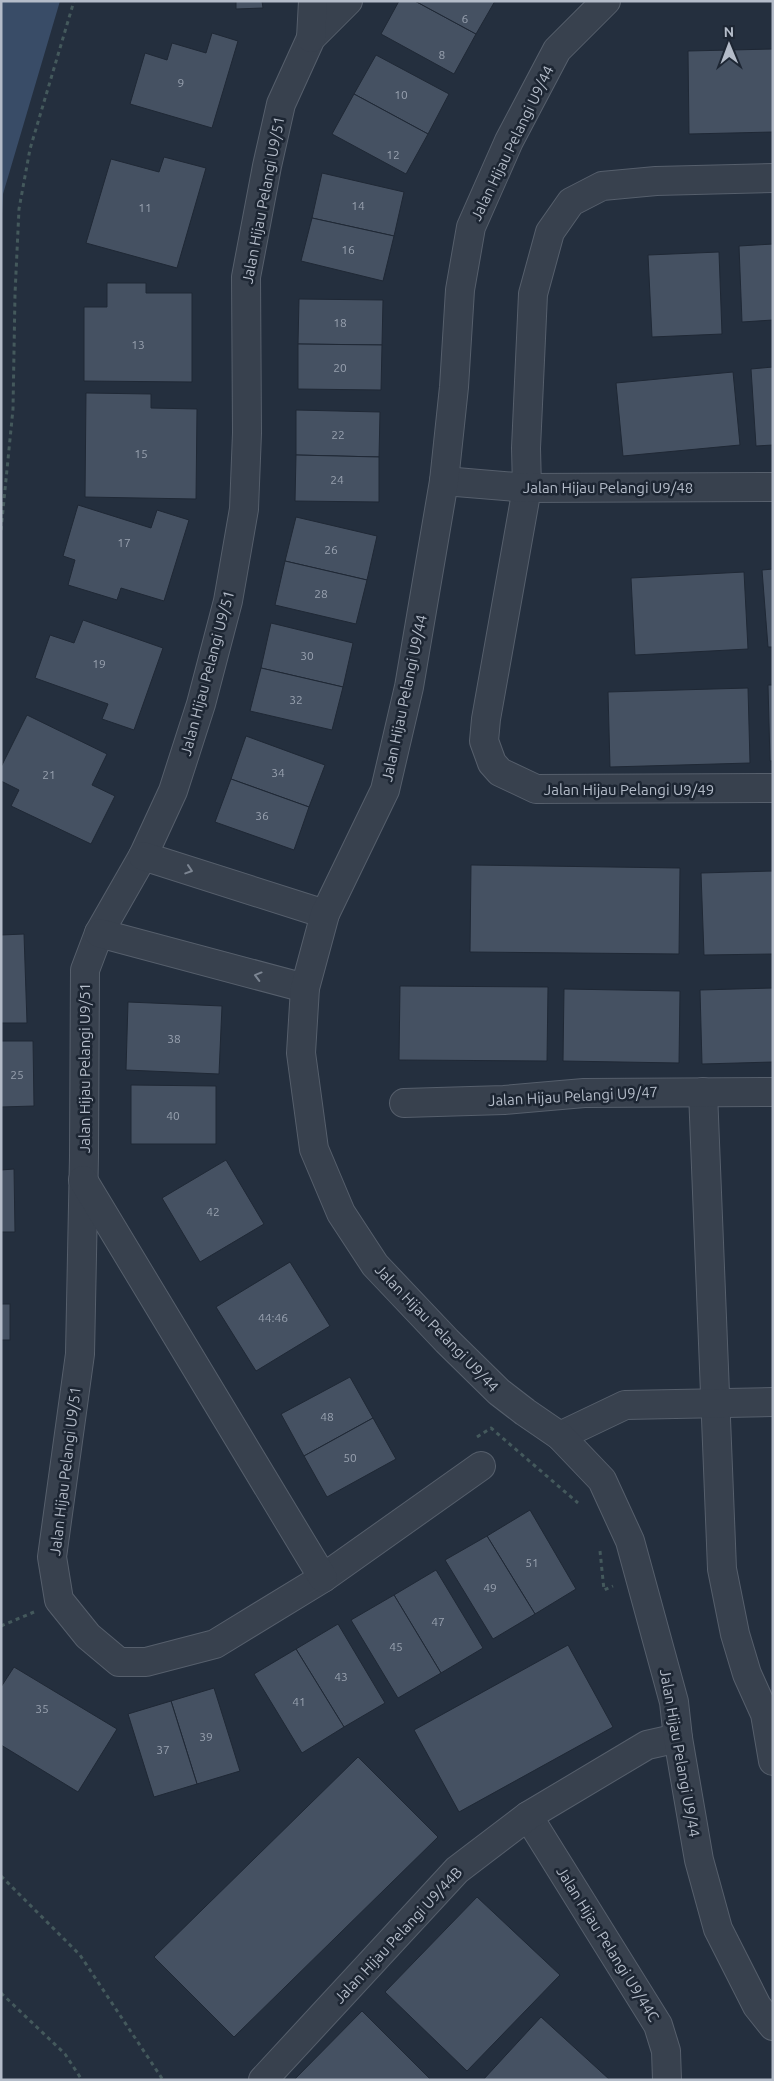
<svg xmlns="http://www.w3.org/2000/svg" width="774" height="2081" font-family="Ubuntu,sans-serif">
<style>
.water{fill:#394c67}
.building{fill:#455162;stroke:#1f2835}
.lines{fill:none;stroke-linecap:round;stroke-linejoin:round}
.minor-casing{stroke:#565f6c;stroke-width:30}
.tertiary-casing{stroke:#565f6c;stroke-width:30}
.path{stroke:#44595c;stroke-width:3;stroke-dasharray:4 4;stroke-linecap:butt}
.minor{stroke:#38414e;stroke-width:28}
.tertiary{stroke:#38414e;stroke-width:28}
.oneway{stroke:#7c8592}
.labels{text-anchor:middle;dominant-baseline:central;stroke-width:5;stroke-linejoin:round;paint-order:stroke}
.number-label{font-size:12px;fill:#98a1af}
.street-label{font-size:15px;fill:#b4bcc9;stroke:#1d2633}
</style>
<rect width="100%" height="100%" fill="#242f3e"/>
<polygon class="water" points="1,1 60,1 3,194 1,234"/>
<g class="building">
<polygon points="236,1 262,1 263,8 236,9"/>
<polygon points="399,1 415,1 476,34 454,74 381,34"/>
<polygon points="415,1 495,1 476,34"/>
<polygon points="212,33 238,41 212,128 130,104 145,53 167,60 172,43 206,53"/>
<polygon points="773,49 773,132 689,134 688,51"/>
<polygon points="376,55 449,94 428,134 354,94"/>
<polygon points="354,94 428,134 406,174 332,134"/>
<polygon points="164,157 206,168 177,268 86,243 111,159 159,172"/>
<polygon points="322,173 404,192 394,236 312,218"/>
<polygon points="312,218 394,236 383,281 301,261"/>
<polygon points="773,244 773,320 742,322 739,246"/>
<polygon points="719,252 722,334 652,337 648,255"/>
<polygon points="107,283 146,283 146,293 192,293 192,382 84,381 84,307 107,307"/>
<polygon points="299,299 383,300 382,345 298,344"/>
<polygon points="298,344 382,345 381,390 298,389"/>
<polygon points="773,367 773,445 756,446 751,369"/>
<polygon points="733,372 740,445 623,456 616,383"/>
<polygon points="86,393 151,394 151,408 197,409 196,499 85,497"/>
<polygon points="296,410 380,412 379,457 296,455"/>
<polygon points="296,455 379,457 379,502 295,501"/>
<polygon points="78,505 151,528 157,510 189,520 164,601 121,588 117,600 68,585 75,560 63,556"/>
<polygon points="296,517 377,536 367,580 285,561"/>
<polygon points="285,561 367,580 356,624 275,605"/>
<polygon points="773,569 773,647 768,647 762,570"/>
<polygon points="744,572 748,649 635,655 631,578"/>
<polygon points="83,620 163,648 134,730 102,719 108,704 35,678 50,635 74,643"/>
<polygon points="271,623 353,643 343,687 261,668"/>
<polygon points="261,668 343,687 332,730 250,711"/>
<polygon points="768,685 773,685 773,761 770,761"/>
<polygon points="748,688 750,763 610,767 608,692"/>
<polygon points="27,715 107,754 92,785 115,796 91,844 11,806 19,790 1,781 1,767"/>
<polygon points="246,736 325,765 309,807 231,779"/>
<polygon points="231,779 309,807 294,850 215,822"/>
<polygon points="471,865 680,868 679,954 470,952"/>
<polygon points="773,871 773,954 704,955 701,873"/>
<polygon points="24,934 27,1023 1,1023 1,935"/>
<polygon points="400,986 548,987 547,1061 399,1060"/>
<polygon points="773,988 773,1062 702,1064 700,990"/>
<polygon points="564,989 680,991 679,1063 563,1061"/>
<polygon points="128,1002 222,1006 219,1074 126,1070"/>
<polygon points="1,1041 33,1041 34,1106 1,1107"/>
<polygon points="131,1085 216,1086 216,1144 131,1144"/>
<polygon points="226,1160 264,1224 200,1262 162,1198"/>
<polygon points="14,1169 15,1232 1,1232 1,1170"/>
<polygon points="290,1262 330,1326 256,1371 216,1307"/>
<rect x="1" y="1304" width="9" height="36"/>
<polygon points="350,1377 373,1418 304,1456 281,1414"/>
<polygon points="373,1418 396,1459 327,1497 304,1456"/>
<polygon points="530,1510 576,1589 535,1614 487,1536"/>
<polygon points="487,1536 535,1614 493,1639 445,1560"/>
<polygon points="436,1570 483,1648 441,1673 394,1595"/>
<polygon points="394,1595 441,1673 398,1698 351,1620"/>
<polygon points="338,1624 385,1703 344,1727 296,1649"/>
<polygon points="568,1645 613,1727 459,1812 414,1730"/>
<polygon points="296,1649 344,1727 302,1753 254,1674"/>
<polygon points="14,1667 117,1729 78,1792 1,1745 1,1687"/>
<polygon points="214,1688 240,1771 197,1784 171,1701"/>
<polygon points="171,1701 197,1784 154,1797 128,1714"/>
<polygon points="358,1757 438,1837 234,2037 154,1957"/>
<polygon points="477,1897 560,1975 467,2071 385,1992"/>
<polygon points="362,2011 431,2080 294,2080"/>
<polygon points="541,2017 610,2080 483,2080"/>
</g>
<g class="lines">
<g class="minor-casing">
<g id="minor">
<polyline points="348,1 311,38 281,104 267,166 246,277 247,433 244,509 228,601 201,704 173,791 143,856 99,933 85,970 84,1156 80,1354 52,1557 59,1600 88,1636 119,1662 146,1662 215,1644 323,1578 481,1466"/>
<polyline points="311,38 313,1"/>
<polyline points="773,178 656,181 602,186 571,202 550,232 533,294 526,448 527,488 486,719 484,741 492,763 500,772 536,789 773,788"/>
<polyline points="444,481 527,488 773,487"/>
<polyline points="143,856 325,914"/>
<polyline points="99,933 305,988"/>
<polyline points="703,1092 722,1569 735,1634 747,1674 765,1714 773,1761"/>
<polyline points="404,1103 504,1100 584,1093 773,1092"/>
<polyline points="83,1180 323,1578"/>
<polyline points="560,1436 625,1405 773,1402"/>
<polyline points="528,1816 658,2025 666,2051 667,2080"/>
<polyline points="263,2080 457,1870 528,1816 647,1745 678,1738"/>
</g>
</g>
<g class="tertiary-casing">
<polyline id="tertiary" points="606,1 557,50 509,141 471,227 460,290 454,387 444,481 409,687 385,790 325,914 305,988 301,1053 314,1149 341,1213 375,1265 447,1341 499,1392 525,1412 560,1436 602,1480 630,1541 674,1702 678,1738 699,1860 718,1929 757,2006 773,2026"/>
</g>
<g class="path">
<polyline points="1,530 13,409 15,294 19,209 30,149 74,1"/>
<polyline points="477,1437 491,1428 578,1503"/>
<polyline points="600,1551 604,1590 613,1586"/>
<polyline points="1,1626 34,1612"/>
<polyline points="1,1876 80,1955 163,2080"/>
<polyline points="1,1993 65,2054 82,2080"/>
</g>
<use href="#minor" class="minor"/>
<use href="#tertiary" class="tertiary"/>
</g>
<defs><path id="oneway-chevron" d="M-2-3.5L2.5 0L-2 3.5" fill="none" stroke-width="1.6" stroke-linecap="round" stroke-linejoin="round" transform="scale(1.25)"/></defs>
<g class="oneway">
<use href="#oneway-chevron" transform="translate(189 870) rotate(18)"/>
<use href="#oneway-chevron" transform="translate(258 976) rotate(-165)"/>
</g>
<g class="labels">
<g class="number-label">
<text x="465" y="18">6</text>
<text x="442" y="54">8</text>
<text x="181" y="82">9</text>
<text x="401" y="94">10</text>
<text x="393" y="154">12</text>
<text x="358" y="205">14</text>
<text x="145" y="207">11</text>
<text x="348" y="249">16</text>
<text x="340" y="322">18</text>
<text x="138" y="344">13</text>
<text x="340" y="367">20</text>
<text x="338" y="434">22</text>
<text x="141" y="453">15</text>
<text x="337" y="479">24</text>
<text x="124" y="542">17</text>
<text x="331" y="549">26</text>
<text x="321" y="593">28</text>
<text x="307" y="655">30</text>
<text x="99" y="663">19</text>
<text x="296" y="699">32</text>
<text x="278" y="772">34</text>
<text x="49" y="774">21</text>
<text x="262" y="815">36</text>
<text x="174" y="1038">38</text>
<text x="17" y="1074">25</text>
<text x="173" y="1115">40</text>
<text x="213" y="1211">42</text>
<text x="273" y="1317">44:46</text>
<text x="327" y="1416">48</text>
<text x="350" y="1457">50</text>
<text x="532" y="1562">51</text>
<text x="490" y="1587">49</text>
<text x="438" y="1621">47</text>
<text x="396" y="1646">45</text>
<text x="341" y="1676">43</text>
<text x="299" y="1701">41</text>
<text x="42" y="1708">35</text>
<text x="206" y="1736">39</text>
<text x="163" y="1749">37</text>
</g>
<g class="street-label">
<text transform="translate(512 143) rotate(-64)">Jalan Hijau Pelangi U9/44</text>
<text transform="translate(263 200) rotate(-79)">Jalan Hijau Pelangi U9/51</text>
<text x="608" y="487">Jalan Hijau Pelangi U9/48</text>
<text transform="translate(207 673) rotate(-75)">Jalan Hijau Pelangi U9/51</text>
<text transform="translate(404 698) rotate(-78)">Jalan Hijau Pelangi U9/44</text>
<text x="629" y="789">Jalan Hijau Pelangi U9/49</text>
<text transform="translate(84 1068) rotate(-90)">Jalan Hijau Pelangi U9/51</text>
<text transform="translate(573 1096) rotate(-3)">Jalan Hijau Pelangi U9/47</text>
<text transform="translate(437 1328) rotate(46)">Jalan Hijau Pelangi U9/44</text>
<text transform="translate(65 1471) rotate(-83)">Jalan Hijau Pelangi U9/51</text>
<text transform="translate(680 1753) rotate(80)">Jalan Hijau Pelangi U9/44</text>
<text transform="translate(398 1935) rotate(-47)">Jalan Hijau Pelangi U9/44B</text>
<text transform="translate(608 1944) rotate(58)">Jalan Hijau Pelangi U9/44C</text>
</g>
</g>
<rect width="774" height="2081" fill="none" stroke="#b4bcc9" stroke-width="5"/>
<g transform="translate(729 45) rotate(359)" stroke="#1d2633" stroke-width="4" paint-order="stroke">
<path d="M0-4L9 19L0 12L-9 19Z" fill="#b4bcc9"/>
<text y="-8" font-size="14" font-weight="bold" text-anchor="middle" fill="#b4bcc9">N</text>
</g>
</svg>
